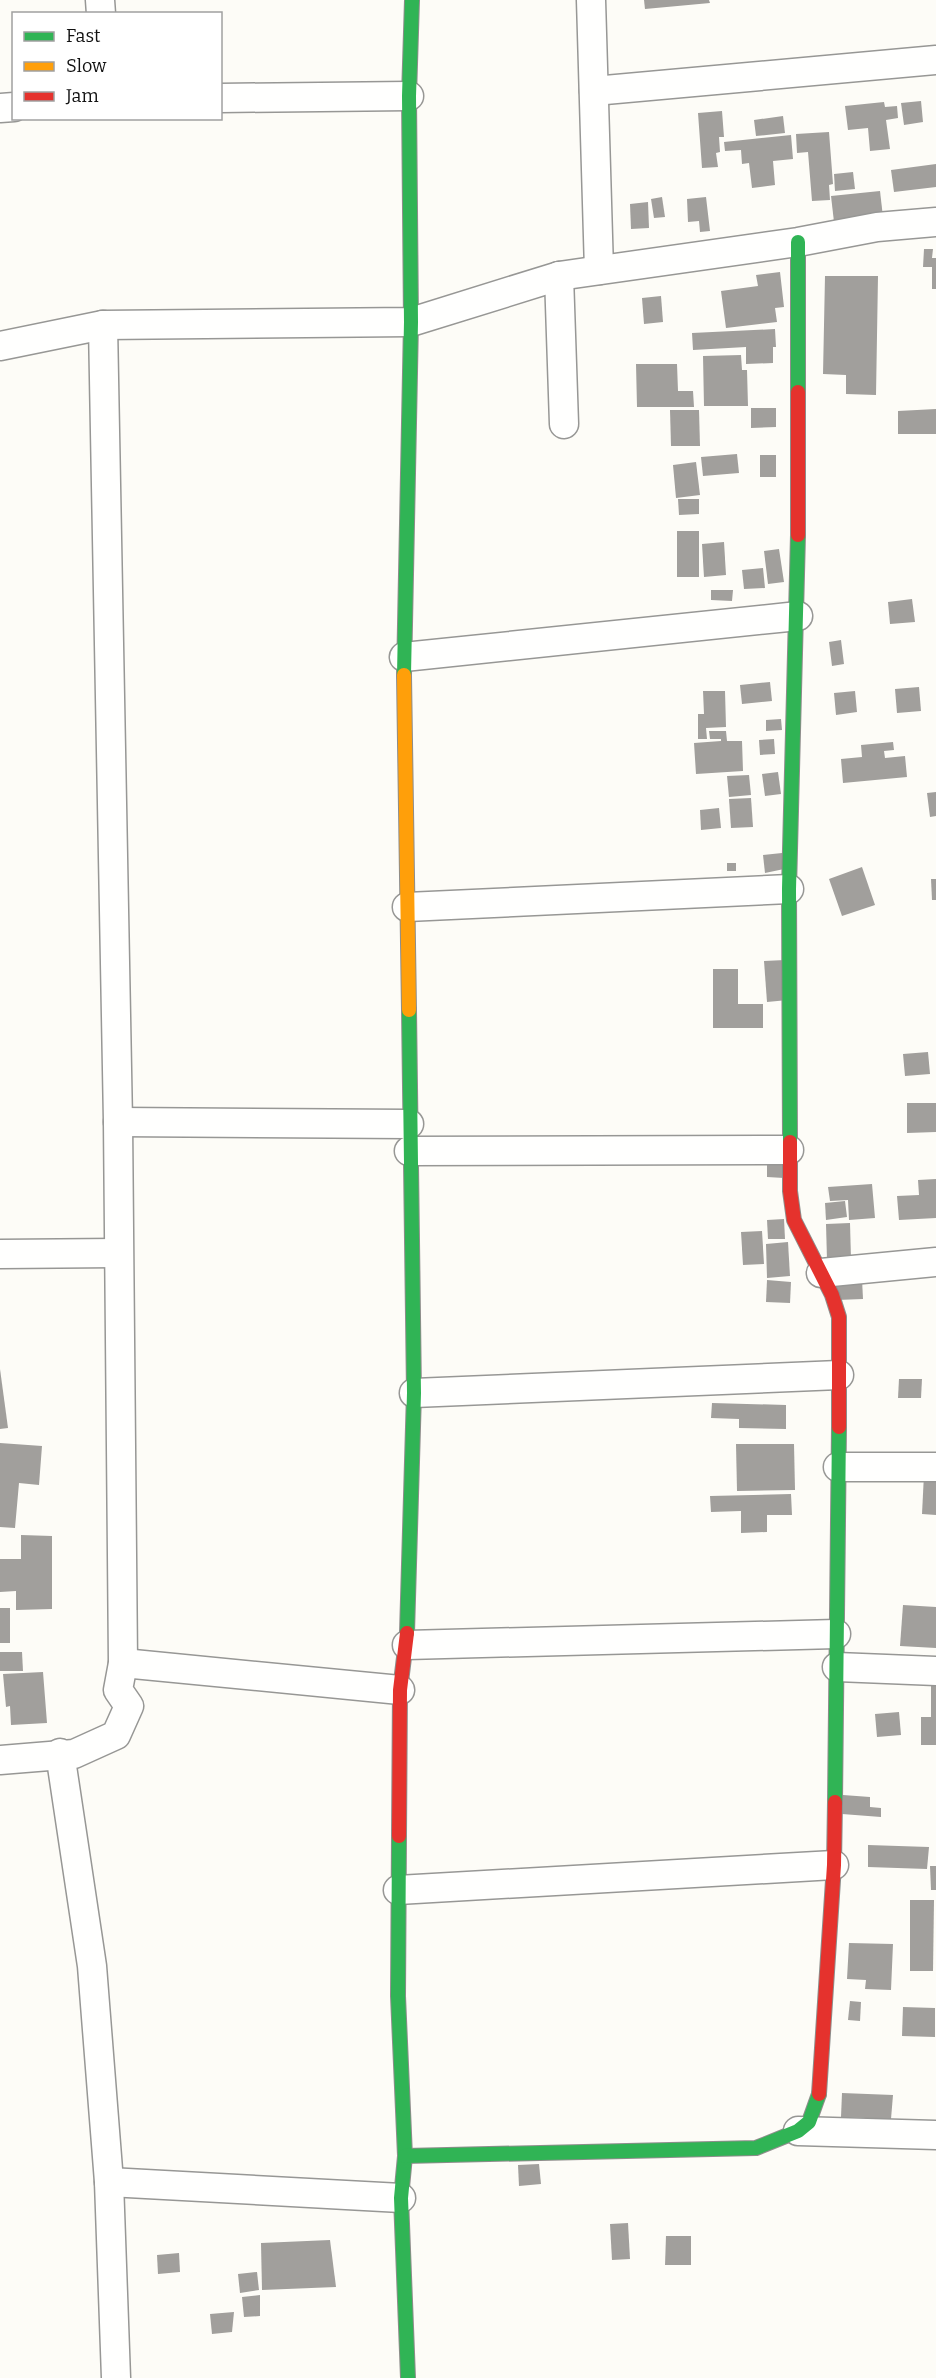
<svg xmlns="http://www.w3.org/2000/svg" width="936" height="2378" font-family="Bitter,serif">
<style>
.building{fill:#a19f9c}
.lines{fill:none;stroke-linecap:round;stroke-linejoin:round}
.street-casing{stroke:#979795;stroke-width:31}
.fast-casing{stroke:#8e8d8b;stroke-width:16}
.slow-casing{stroke:#8e8d8b;stroke-width:16}
.jam-casing{stroke:#8e8d8b;stroke-width:16}
.street{stroke:#fffffe;stroke-width:28}
.fast{stroke:#30b455;stroke-width:14}
.slow{stroke:#ff9f0a;stroke-width:14}
.jam{stroke:#e5322d;stroke-width:14}
</style>
<rect width="100%" height="100%" fill="#fdfcf7"/>
<g class="building">
<polygon points="644,0 709,0 710,3 645,9"/>
<polygon points="921,101 923,122 904,125 901,103"/>
<polygon points="884,102 885,107 897,106 898,118 886,120 890,149 870,151 868,128 848,130 845,106"/>
<polygon points="722,111 724,137 719,137 720,152 716,153 718,167 702,168 698,113"/>
<polygon points="783,116 785,133 756,136 754,120"/>
<polygon points="829,132 833,184 829,185 830,200 812,201 808,152 797,153 796,134"/>
<polygon points="791,135 793,159 773,161 775,185 752,188 749,163 742,164 741,150 725,151 724,142"/>
<polygon points="936,164 936,187 894,192 891,170"/>
<polygon points="853,172 855,189 835,191 834,174"/>
<polygon points="880,191 883,217 834,222 831,196"/>
<polygon points="662,197 665,217 654,218 651,199"/>
<polygon points="706,197 710,231 700,232 699,221 688,222 687,199"/>
<polygon points="648,202 649,228 631,229 630,204"/>
<polygon points="924,249 933,249 932,258 936,258 936,289 932,289 932,267 923,267"/>
<polygon points="780,272 784,307 775,308 777,322 726,328 721,291 758,286 756,275"/>
<polygon points="825,276 878,276 876,395 846,394 846,375 823,374"/>
<polygon points="661,296 663,322 644,324 642,298"/>
<polygon points="775,329 776,347 773,347 773,363 746,364 746,347 693,350 692,333"/>
<polygon points="741,355 742,370 747,370 748,406 704,406 703,356"/>
<polygon points="636,364 677,364 678,391 693,391 694,407 637,407"/>
<polygon points="751,408 776,408 776,427 751,428"/>
<polygon points="936,409 936,434 898,434 898,411"/>
<polygon points="670,410 699,410 700,446 671,446"/>
<polygon points="737,454 739,473 703,476 701,457"/>
<rect x="760" y="455" width="16" height="22"/>
<polygon points="696,462 700,495 676,498 673,465"/>
<polygon points="678,499 699,499 699,514 679,515"/>
<rect x="677" y="531" width="22" height="46"/>
<polygon points="724,542 726,575 704,577 702,544"/>
<polygon points="779,549 784,582 768,584 764,551"/>
<polygon points="763,568 765,588 744,589 742,570"/>
<polygon points="711,590 733,590 732,601 711,600"/>
<polygon points="912,599 915,622 890,624 888,602"/>
<polygon points="841,640 844,664 832,666 829,642"/>
<polygon points="770,682 772,701 742,704 740,685"/>
<polygon points="919,687 921,711 897,713 895,689"/>
<polygon points="703,691 725,691 726,727 706,728 707,739 698,739 698,714 704,714"/>
<polygon points="855,691 857,712 836,715 834,693"/>
<polygon points="781,719 782,730 766,731 766,720"/>
<polygon points="709,731 726,731 727,741 742,741 743,771 696,774 694,743 721,741 721,739 710,739"/>
<polygon points="774,739 775,754 760,755 759,740"/>
<polygon points="893,742 894,750 884,751 885,758 905,756 907,777 843,783 841,759 862,757 861,745"/>
<polygon points="778,772 781,794 765,796 762,774"/>
<polygon points="749,775 751,795 729,797 727,776"/>
<polygon points="936,792 936,816 930,817 927,793"/>
<polygon points="751,798 753,827 731,828 729,799"/>
<polygon points="719,808 721,828 701,830 700,810"/>
<polygon points="782,853 784,869 765,873 763,855"/>
<rect x="727" y="863" width="9" height="8"/>
<polygon points="862,867 875,905 842,916 829,879"/>
<polygon points="931,879 936,879 936,900 932,900"/>
<polygon points="785,960 788,1000 767,1002 764,961"/>
<polygon points="713,969 738,969 738,1004 763,1004 763,1028 713,1028"/>
<polygon points="928,1052 930,1074 905,1076 903,1054"/>
<polygon points="907,1103 936,1103 936,1132 907,1133"/>
<polygon points="767,1162 784,1162 784,1178 767,1177"/>
<polygon points="936,1179 936,1218 899,1220 897,1196 919,1195 918,1180"/>
<polygon points="872,1184 875,1218 849,1220 848,1200 830,1201 828,1187"/>
<polygon points="845,1201 847,1217 826,1220 825,1203"/>
<polygon points="784,1219 785,1239 768,1239 767,1220"/>
<polygon points="850,1223 851,1259 827,1260 826,1224"/>
<polygon points="762,1231 764,1264 743,1265 741,1232"/>
<polygon points="788,1242 790,1276 767,1278 766,1244"/>
<polygon points="862,1279 863,1299 837,1300 836,1280"/>
<polygon points="767,1280 791,1282 790,1303 766,1302"/>
<polygon points="0,1369 8,1428 0,1429"/>
<polygon points="899,1379 922,1379 921,1398 898,1398"/>
<polygon points="712,1403 786,1405 786,1429 739,1428 739,1419 711,1418"/>
<polygon points="0,1443 42,1446 39,1485 19,1483 15,1528 0,1527"/>
<polygon points="736,1444 794,1444 795,1490 737,1491"/>
<polygon points="924,1474 936,1475 936,1515 922,1514"/>
<polygon points="791,1494 792,1515 767,1515 767,1532 741,1533 741,1511 711,1512 710,1496"/>
<polygon points="21,1535 52,1536 52,1609 16,1610 16,1591 0,1592 0,1559 21,1559"/>
<polygon points="903,1605 936,1607 936,1648 900,1646"/>
<rect x="0" y="1608" width="10" height="35"/>
<polygon points="0,1652 22,1652 23,1671 0,1671"/>
<polygon points="43,1672 47,1723 11,1725 10,1706 6,1707 3,1674"/>
<polygon points="931,1677 936,1677 936,1745 921,1745 921,1717 931,1717"/>
<polygon points="899,1712 901,1735 877,1737 875,1714"/>
<polygon points="843,1795 870,1797 870,1807 881,1808 881,1817 842,1814"/>
<polygon points="868,1845 929,1847 927,1869 868,1867"/>
<polygon points="930,1866 936,1866 936,1890 931,1890"/>
<polygon points="910,1900 934,1900 933,1971 910,1971"/>
<polygon points="849,1943 893,1944 891,1990 865,1989 866,1980 847,1979"/>
<polygon points="850,2001 861,2002 860,2021 848,2020"/>
<polygon points="903,2007 935,2008 935,2037 902,2036"/>
<polygon points="842,2093 893,2095 891,2119 841,2117"/>
<polygon points="539,2164 541,2184 519,2186 518,2165"/>
<polygon points="628,2223 630,2259 612,2260 610,2224"/>
<polygon points="666,2236 691,2236 691,2265 665,2265"/>
<polygon points="330,2240 336,2287 262,2290 261,2243"/>
<polygon points="179,2253 180,2272 158,2274 157,2255"/>
<polygon points="257,2272 259,2290 240,2293 238,2274"/>
<polygon points="260,2295 260,2316 244,2317 242,2297"/>
<polygon points="234,2312 232,2332 212,2334 210,2314"/>
</g>
<g class="lines">
<g class="street-casing">
<g id="street">
<polyline points="100,0 101,14"/>
<polyline points="591,0 599,270"/>
<polyline points="594,91 936,60"/>
<polyline points="220,98 409,96"/>
<polyline points="0,108 14,107"/>
<polyline points="559,276 564,424"/>
<polyline points="0,346 103,325 411,322 559,276 798,242 877,227 936,222"/>
<polyline points="404,657 798,616"/>
<polyline points="407,907 789,889"/>
<polyline points="118,1122 409,1124"/>
<polyline points="409,1151 789,1150"/>
<polyline points="0,1254 118,1253"/>
<polyline points="821,1273 936,1262"/>
<polyline points="414,1393 839,1375"/>
<polyline points="838,1467 936,1467"/>
<polyline points="407,1645 836,1634"/>
<polyline points="123,1663 400,1690"/>
<polyline points="837,1667 936,1671"/>
<polyline points="60,1753 92,1966 109,2182 116,2378"/>
<polyline points="0,1760 74,1754 116,1735 129,1706 118,1690 123,1663 118,1122 103,325"/>
<polyline points="398,1890 834,1865"/>
<polyline points="798,2131 936,2135"/>
<polyline points="109,2182 401,2198"/>
</g>
</g>
<g class="fast-casing">
<g id="fast">
<polyline points="798,242 798,392"/>
<polyline points="404,675 411,322 409,96 412,0"/>
<polyline points="790,1142 789,889 798,535"/>
<polyline points="407,1633 414,1393 409,1010"/>
<polyline points="835,1802 839,1427"/>
<polyline points="399,1836 398,1996 405,2156 401,2198 408,2378"/>
<polyline points="405,2156 756,2148 798,2131 809,2122 819,2094"/>
</g>
</g>
<g class="slow-casing">
<polyline id="slow" points="404,675 409,1010"/>
</g>
<g class="jam-casing">
<g id="jam">
<polyline points="798,392 798,535"/>
<polyline points="790,1142 790,1191 794,1220 832,1295 839,1317 839,1427"/>
<polyline points="399,1836 400,1690 407,1633"/>
<polyline points="819,2094 834,1865 835,1802"/>
</g>
</g>
<use href="#street" class="street"/>
<use href="#fast" class="fast"/>
<use href="#slow" class="slow"/>
<use href="#jam" class="jam"/>
</g>
<rect x="12" y="12" width="210" height="108" fill="#ffffff" stroke="#a0a0a0" stroke-width="1.5"/>
<rect x="24" y="32" width="30" height="9" fill="#30b455" stroke="#a0a0a0" stroke-width="1.5"/>
<text x="66" y="42" font-size="18" fill="#111111">Fast</text>
<rect x="24" y="62" width="30" height="9" fill="#ff9f0a" stroke="#a0a0a0" stroke-width="1.5"/>
<text x="66" y="72" font-size="18" fill="#111111">Slow</text>
<rect x="24" y="92" width="30" height="9" fill="#e5322d" stroke="#a0a0a0" stroke-width="1.5"/>
<text x="66" y="102" font-size="18" fill="#111111">Jam</text>
</svg>
